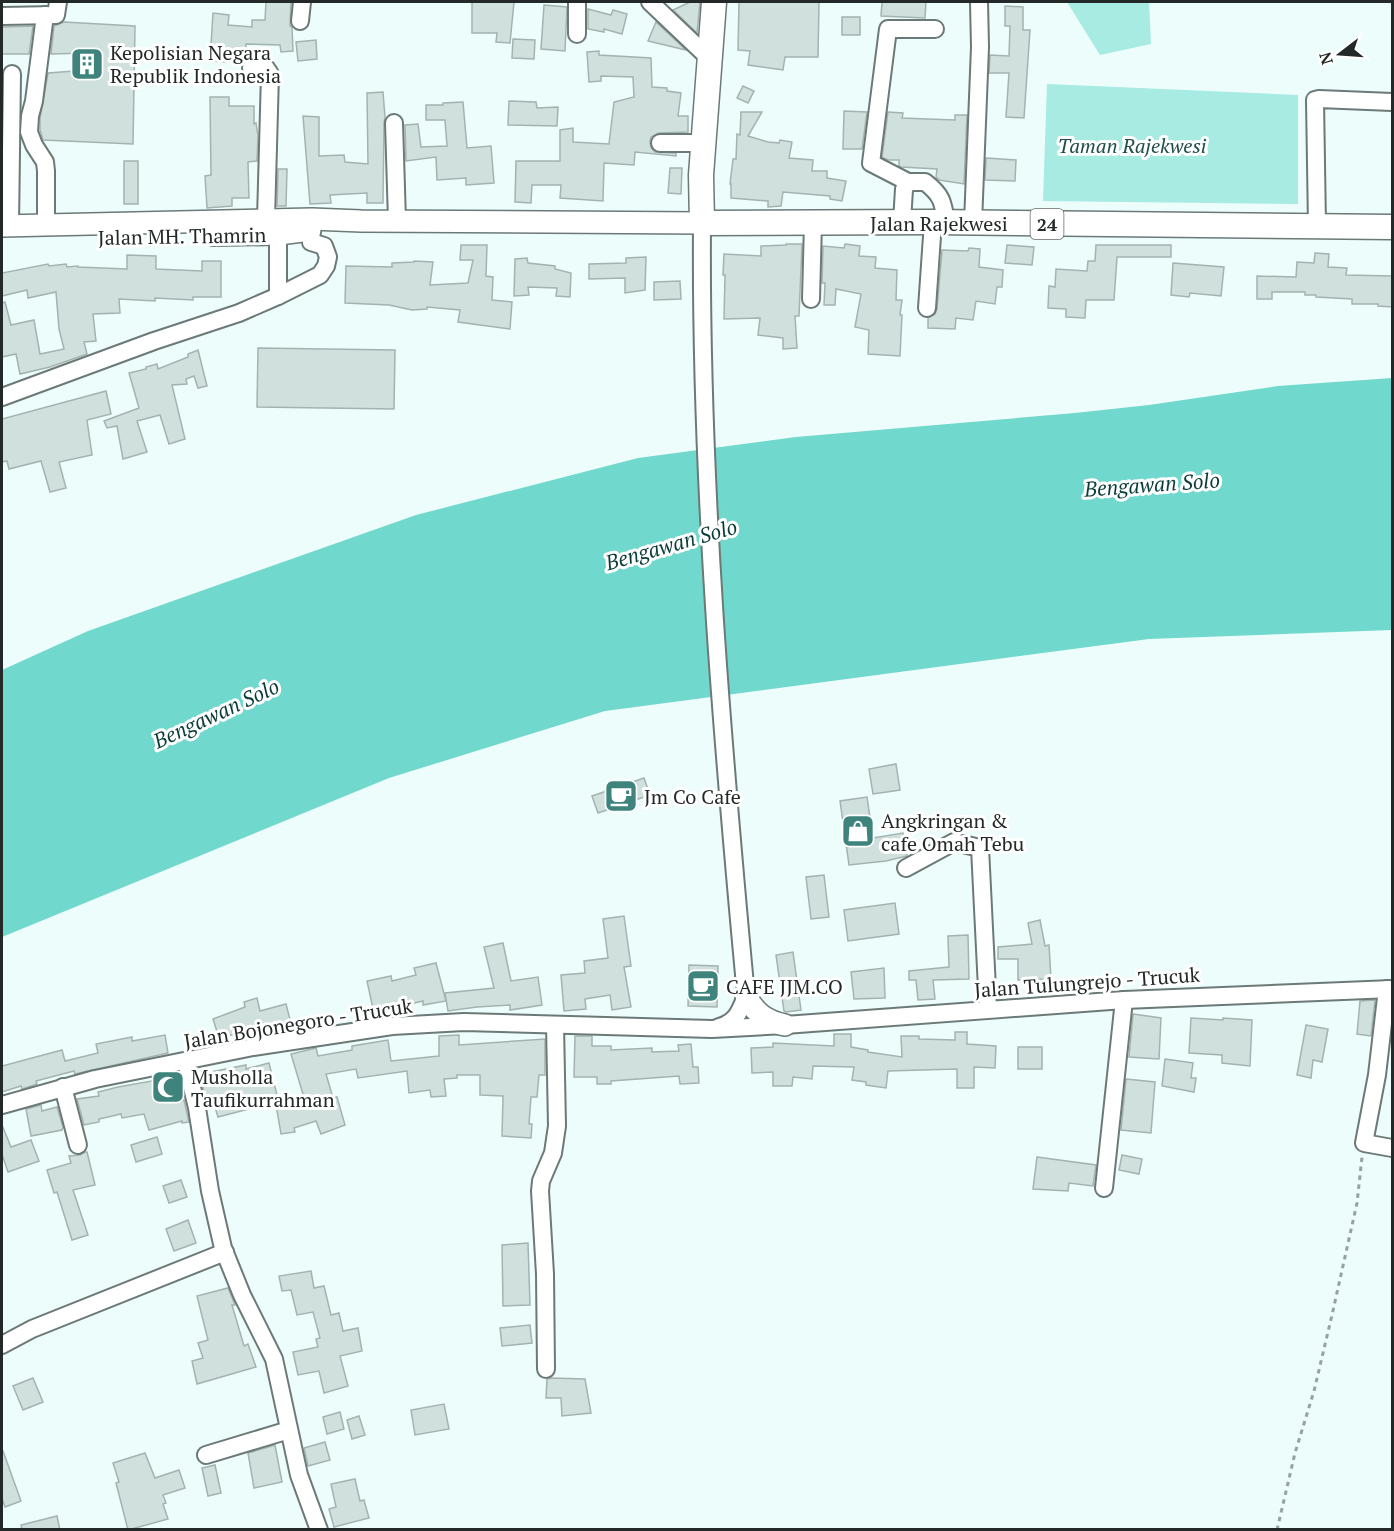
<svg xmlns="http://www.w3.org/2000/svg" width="1394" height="1531" font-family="'PT Serif',serif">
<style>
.green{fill:#a7ebe2}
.water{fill:#71d8cd}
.building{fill:#d0e0dd;stroke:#a4b3b0;stroke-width:1.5}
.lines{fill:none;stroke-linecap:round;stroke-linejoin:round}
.minor-casing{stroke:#6b7977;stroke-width:20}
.major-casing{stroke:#6b7977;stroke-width:24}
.highway-casing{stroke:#6b7977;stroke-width:27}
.path{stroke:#96a1a0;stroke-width:3;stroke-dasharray:4.5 4.5;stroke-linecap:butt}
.minor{stroke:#fff;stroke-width:16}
.major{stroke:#fff;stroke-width:21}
.highway{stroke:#fff;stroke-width:24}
.labels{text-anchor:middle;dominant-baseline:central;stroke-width:6;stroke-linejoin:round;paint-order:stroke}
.shield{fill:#fff;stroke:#656968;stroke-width:1.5}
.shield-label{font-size:18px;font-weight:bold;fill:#232928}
.poi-label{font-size:20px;fill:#232928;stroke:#fff;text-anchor:start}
.park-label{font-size:20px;font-style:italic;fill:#214f4a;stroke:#fff}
.street-label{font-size:20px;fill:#232928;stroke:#fff}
.water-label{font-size:21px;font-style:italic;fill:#0b3d38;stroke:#fff}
</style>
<rect width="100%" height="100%" fill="#edfdfb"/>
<g class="green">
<polygon points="1067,2 1149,2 1151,44 1100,55"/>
<polygon points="1047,84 1298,95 1298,204 1043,201"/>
</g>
<polygon class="water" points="1392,378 1392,630 1149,639 605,711 389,778 2,937 2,670 88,631 416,515 638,458 796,437 1075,413 1149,405 1278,386"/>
<g class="building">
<polygon points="266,2 291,2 290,26 292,27 293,51 281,52 280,45 246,44 245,60 242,63 210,61 213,13 229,15 228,25 252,27 252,20 265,20"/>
<polygon points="472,2 514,2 510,43 496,42 497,33 472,33"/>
<polygon points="690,2 700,2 697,33 673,10"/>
<polygon points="739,2 819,2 818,57 785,57 783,70 748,65 750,51 738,50"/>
<polygon points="882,2 926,2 925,18 881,16"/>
<polygon points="544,5 567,7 565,51 541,49"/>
<polygon points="1005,6 1023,7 1023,30 1030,30 1024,118 1006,117 1009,73 989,73 990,55 1009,56 1010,26 1005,26"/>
<polygon points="588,9 611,15 613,10 627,14 622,34 604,29 604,32 588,29"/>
<rect x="842" y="17" width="18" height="18"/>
<polygon points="64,22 135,26 133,144 43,140 40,130 40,118 48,73 88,70 87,53 51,54 54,26"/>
<polygon points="656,22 686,50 648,41"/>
<polygon points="2,27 33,26 29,54 2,54"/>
<polygon points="513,39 535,40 534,59 512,58"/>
<polygon points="316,40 317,59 298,61 296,42"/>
<polygon points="599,51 599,55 651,58 652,87 667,88 667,91 681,93 678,116 688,116 688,132 659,133 651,137 650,142 651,148 655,152 676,153 676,156 635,152 634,165 604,163 603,201 560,198 561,185 532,185 531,203 515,202 516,161 560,161 560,130 573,128 573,142 609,144 614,102 634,97 633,77 601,76 601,81 589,82 587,52"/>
<polygon points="743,86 754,91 748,103 737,98"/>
<polygon points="383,92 385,117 384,123 383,203 367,203 367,193 330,195 331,203 310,204 303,116 319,117 319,156 344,155 345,162 368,164 367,93"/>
<polygon points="210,97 229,97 229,106 254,106 254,124 256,123 258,136 257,161 248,162 249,198 232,198 232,206 207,208 205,176 211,175"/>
<polygon points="509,101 536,102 537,108 558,107 557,126 508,125"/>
<polygon points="463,102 467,148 491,146 494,183 466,185 466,178 437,180 436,157 406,161 405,125 418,124 421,147 447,146 445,120 426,120 426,105 443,105 443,103"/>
<polygon points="844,111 867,112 862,149 843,149"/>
<polygon points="741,112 762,112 748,136 768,142 779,143 780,140 792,142 789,158 813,160 812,171 827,171 827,178 846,181 842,201 830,199 830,196 783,192 781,206 768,207 768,201 731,198 731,184 730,184 733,159 736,159 737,134 740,135"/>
<polygon points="888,112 903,113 902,118 955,120 955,115 967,115 964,184 939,180 936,177 937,169 901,167 899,166 899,160 888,160 882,157"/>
<polygon points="986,158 1016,160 1015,181 985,180"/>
<rect x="124" y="161" width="14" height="43"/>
<polygon points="670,168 682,168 681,194 668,193"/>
<polygon points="278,169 287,169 286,206 277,206"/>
<polygon points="786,244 802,244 799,316 795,316 797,348 783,349 783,338 758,335 760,318 724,319 725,275 723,275 724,254 761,256 761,246 786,245"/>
<polygon points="845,244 860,246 859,256 876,257 875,268 897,270 896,300 902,300 900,315 902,315 900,356 868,354 869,330 855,327 861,294 836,289 835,305 824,305 825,283 822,283 823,246 844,248"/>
<polygon points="461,245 487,245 486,276 493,277 492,300 512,302 510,329 458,322 460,310 427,307 427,309 412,310 389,305 345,303 346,266 392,267 392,263 414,262 414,261 433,262 430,285 468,283 473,260 460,260"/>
<polygon points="1007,245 1034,247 1032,265 1005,263"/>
<polygon points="1096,245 1171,245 1171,257 1117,257 1114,300 1086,300 1085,318 1066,317 1066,309 1048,308 1049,286 1055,287 1056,269 1087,271 1088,261 1095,261"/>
<polygon points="969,248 980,249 979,267 1003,270 1002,287 997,287 995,304 976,301 973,320 956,318 955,329 928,328 928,318 935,314 937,309 942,250 968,251"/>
<polygon points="1315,253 1329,254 1328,267 1347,268 1346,275 1392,276 1392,307 1378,306 1378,304 1352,304 1352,299 1316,297 1316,295 1305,295 1305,292 1272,292 1272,299 1257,299 1257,276 1296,277 1297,262 1314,263"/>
<polygon points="127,255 156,256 156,269 202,271 202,261 221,261 221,297 193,297 193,300 155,298 155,301 119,299 120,313 93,314 96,341 84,342 87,354 50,367 20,374 16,354 2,357 2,303 5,302 11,325 34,320 40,354 64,349 59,329 56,292 28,298 27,290 2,296 2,273 48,264 49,266 66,264 67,267 78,266 78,267 127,269"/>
<polygon points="646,257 645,290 625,293 625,278 589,279 589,264 626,263 626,258"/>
<polygon points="527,258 528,263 555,266 555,269 571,273 570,297 556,296 557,288 528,287 529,295 514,296 515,259"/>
<polygon points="1173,263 1224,267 1221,296 1190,293 1189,297 1171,295"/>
<polygon points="680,281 681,299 654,300 654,282"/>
<polygon points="258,348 395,350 394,409 257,407"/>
<polygon points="198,350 207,386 198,388 194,376 186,379 187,384 172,385 185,439 169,444 160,415 137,421 147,452 123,459 117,426 107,428 104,421 139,408 129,373 146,369 146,367 157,364 158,369 188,357 188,354"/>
<polygon points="106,391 111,414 87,420 92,455 59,462 66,488 50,492 41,461 9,469 7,461 2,462 2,419"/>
<polygon points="896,764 900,790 873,794 869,769"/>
<polygon points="644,778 650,795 598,813 592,796"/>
<polygon points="867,797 873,838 903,833 907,856 886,861 849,865 840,801"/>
<polygon points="824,875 829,917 811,919 806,877"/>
<polygon points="895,903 899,934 848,941 844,910"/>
<polygon points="624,916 631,966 624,967 631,1007 612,1010 610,995 585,999 586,1009 564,1011 561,975 585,973 584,961 608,958 603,919"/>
<polygon points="1040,920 1045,946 1049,945 1051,979 1018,980 1018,959 998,959 998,947 1032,944 1028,923"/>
<polygon points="968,935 969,979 933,980 935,999 918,1000 916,980 909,980 909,971 949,967 948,936"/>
<polygon points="503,943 511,981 538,977 542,1005 510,1010 510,1005 477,1007 448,1011 445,993 494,988 484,947"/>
<polygon points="793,952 801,1010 786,1012 784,1011 776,955"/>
<polygon points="436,963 446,1001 423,1005 423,1001 398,1007 399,1012 375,1018 367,981 391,976 392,981 416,975 414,968"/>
<polygon points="689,965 718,966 717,1007 688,1006"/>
<polygon points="884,968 885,998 854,999 851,972"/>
<polygon points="257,998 260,1011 286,1004 292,1027 270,1032 269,1028 252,1033 252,1030 219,1038 213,1019 245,1007 244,1002"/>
<polygon points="1375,1000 1371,1036 1357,1034 1360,1001"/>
<polygon points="1133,1014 1161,1018 1159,1059 1129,1057"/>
<polygon points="1191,1018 1223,1020 1223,1018 1252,1020 1250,1066 1222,1063 1222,1055 1189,1053"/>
<polygon points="1306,1025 1328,1029 1322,1062 1313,1060 1311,1078 1297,1075"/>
<polygon points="955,1032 967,1032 967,1044 996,1046 995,1068 974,1067 974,1088 957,1088 957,1069 888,1071 886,1088 866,1085 866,1082 852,1080 854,1067 813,1066 812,1079 793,1077 792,1086 773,1086 773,1072 752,1073 751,1048 773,1047 773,1043 834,1046 834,1034 851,1034 851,1047 868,1050 868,1052 902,1057 901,1036 919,1036 919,1039 955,1040"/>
<polygon points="165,1035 168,1053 75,1074 74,1071 36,1081 37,1084 22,1089 21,1086 2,1092 2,1066 62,1050 65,1061 98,1053 96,1044 132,1037 132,1041"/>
<polygon points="459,1035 459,1045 545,1039 545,1075 539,1075 537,1097 531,1097 529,1124 532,1124 531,1138 502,1136 503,1096 480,1095 480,1075 457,1075 457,1078 444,1079 446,1096 431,1097 430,1090 409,1093 407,1071 358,1078 356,1069 326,1074 333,1098 337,1097 345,1125 321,1134 316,1121 294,1128 295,1132 281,1134 276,1105 305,1101 291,1054 316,1048 318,1056 352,1050 352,1046 388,1040 391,1061 439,1056 439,1036"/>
<polygon points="575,1036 592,1036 592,1046 611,1046 611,1050 652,1048 652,1052 679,1051 678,1045 691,1044 693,1067 698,1067 699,1083 680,1084 679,1076 611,1081 611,1084 597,1084 597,1077 574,1077"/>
<rect x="1018" y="1047" width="24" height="22"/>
<polygon points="1165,1059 1193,1063 1191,1078 1196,1078 1194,1092 1162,1086"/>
<polygon points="269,1063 277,1095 248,1102 249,1109 218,1117 214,1104 207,1105 200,1074 246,1065 246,1069"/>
<polygon points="174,1077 180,1101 184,1100 189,1122 182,1123 182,1121 149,1130 144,1114 122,1118 121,1114 99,1119 99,1122 84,1125 77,1099 99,1096 98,1092 118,1087"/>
<polygon points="1126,1079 1155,1082 1151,1133 1121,1130"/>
<polygon points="41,1105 42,1111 57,1107 63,1127 62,1130 31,1136 26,1109"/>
<polygon points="2,1125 11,1147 31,1140 39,1161 8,1172 2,1154"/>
<polygon points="157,1137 162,1154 136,1162 131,1145"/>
<polygon points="85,1152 87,1152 95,1185 73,1190 88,1235 72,1240 57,1192 54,1193 47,1170 71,1163 69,1156 80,1155"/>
<polygon points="1122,1155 1142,1159 1139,1174 1119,1170"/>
<polygon points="1037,1157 1096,1165 1093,1186 1069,1183 1068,1191 1033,1189"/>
<polygon points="181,1180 187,1197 169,1203 163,1186"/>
<polygon points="188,1220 196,1243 174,1251 166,1229"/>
<polygon points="528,1243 530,1305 503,1306 502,1245"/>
<polygon points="311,1271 314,1288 324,1286 331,1315 339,1313 343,1331 358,1328 362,1351 340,1356 348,1386 324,1393 319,1371 298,1375 293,1352 318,1347 316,1339 320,1338 313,1312 297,1315 291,1290 282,1291 279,1276"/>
<polygon points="228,1288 235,1305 232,1305 244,1346 248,1344 256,1367 197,1384 192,1361 203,1358 198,1343 208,1340 197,1296"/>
<polygon points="530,1325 532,1343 502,1346 500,1328"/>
<polygon points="33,1378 43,1402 23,1410 13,1386"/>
<polygon points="552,1378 585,1379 591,1413 562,1416 561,1398 546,1398 547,1379"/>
<polygon points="444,1404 449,1429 415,1435 411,1410"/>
<polygon points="340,1412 344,1429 327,1434 323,1417"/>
<polygon points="359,1416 365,1435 352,1439 347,1420"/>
<polygon points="325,1442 330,1460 308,1466 304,1448"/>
<polygon points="275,1445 282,1482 254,1488 248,1453"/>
<polygon points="2,1451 3,1451 21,1501 5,1507 2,1498"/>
<polygon points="145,1453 155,1478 179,1470 185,1488 163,1495 166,1503 163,1504 168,1519 128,1530 116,1483 119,1482 113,1463"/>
<polygon points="215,1465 221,1493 208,1496 202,1468"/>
<polygon points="355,1479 360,1501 364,1500 369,1518 334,1527 329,1509 336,1507 331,1484"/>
<polygon points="57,1516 60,1530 22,1530 21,1525"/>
</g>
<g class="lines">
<g class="minor-casing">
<g id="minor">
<polyline points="577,2 577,34"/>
<polyline points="650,2 709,58"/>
<polyline points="45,15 34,101 30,116 29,132 34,145 45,162 46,171 46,225"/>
<polyline points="2,16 56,15 58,2"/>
<polyline points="300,21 302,2"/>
<path d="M935,29H888L871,163L908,182H925C942,195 943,202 946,222"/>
<polyline points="251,68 266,68 270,74 266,219"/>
<polyline points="394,123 397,221"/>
<polyline points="660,143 703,143"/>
<polyline points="902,222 904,189 908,182"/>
<path d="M702,223C700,481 722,739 746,996C740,1011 736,1023 719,1027"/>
<polyline points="973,223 980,47 979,2"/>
<polyline points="10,226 12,74"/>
<polyline points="1317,226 1315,100 1319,99 1392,102"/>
<polyline points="278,242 278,296"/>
<polyline points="811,299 813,223"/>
<polyline points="927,308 933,222"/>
<polyline points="2,397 154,341 239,313 278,296 320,275 326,266 328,257 324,246 311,242 312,229"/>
<polyline points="906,868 954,842 980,848 988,1009"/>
<polyline points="1387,989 1377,1075 1364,1143 1392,1148"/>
<polyline points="186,1062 197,1108 210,1191 223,1248 242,1295 274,1359 299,1475 319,1530"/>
<polyline points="63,1087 78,1145"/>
<polyline points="2,1105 95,1079 253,1047 392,1026 464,1022 712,1029 785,1025 1124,1000 1392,989"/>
<polyline points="1104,1188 1124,1000"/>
<polyline points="2,1345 32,1329 225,1252"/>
<polyline points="546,1369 545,1274 540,1191 541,1181 553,1153 557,1126 555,1025"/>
<polyline points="206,1455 289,1430"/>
</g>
</g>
<g class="major-casing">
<g id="major">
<polyline points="2,226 312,219 361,221 702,223"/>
<polyline points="213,235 279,234 310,230"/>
<path d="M746,996C755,1013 766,1021 785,1025"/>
</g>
</g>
<g class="highway-casing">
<polyline id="highway" points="714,2 701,175 702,223 933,222 1392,227"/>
</g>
<polyline class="path" points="1277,1530 1295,1453 1314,1391 1332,1315 1357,1203 1362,1157"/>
<use href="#minor" class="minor"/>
<use href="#major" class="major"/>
<use href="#highway" class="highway"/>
</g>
<defs>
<g id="building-square" transform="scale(1.725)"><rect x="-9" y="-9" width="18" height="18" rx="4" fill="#3e847d" stroke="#fff"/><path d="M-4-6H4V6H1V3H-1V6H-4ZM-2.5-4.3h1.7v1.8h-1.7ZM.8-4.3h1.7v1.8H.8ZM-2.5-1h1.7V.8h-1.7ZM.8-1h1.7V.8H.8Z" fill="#fff"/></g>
<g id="cafe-square" transform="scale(1.725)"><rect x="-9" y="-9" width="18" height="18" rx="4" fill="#3e847d" stroke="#fff"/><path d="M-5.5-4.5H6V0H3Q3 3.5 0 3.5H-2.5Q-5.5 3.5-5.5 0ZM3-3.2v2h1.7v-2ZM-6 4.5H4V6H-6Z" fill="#fff"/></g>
<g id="shop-square" transform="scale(1.725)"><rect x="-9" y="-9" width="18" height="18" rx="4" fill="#3e847d" stroke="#fff"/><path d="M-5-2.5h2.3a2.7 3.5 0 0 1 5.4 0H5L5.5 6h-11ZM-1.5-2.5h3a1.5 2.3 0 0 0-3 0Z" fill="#fff"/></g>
<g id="mosque-square" transform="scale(1.725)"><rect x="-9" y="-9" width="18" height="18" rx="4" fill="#3e847d" stroke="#fff"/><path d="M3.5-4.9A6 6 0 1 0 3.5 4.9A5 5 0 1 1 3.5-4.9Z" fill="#fff"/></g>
</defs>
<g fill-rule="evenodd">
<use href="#building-square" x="87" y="64"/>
<use href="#cafe-square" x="621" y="796"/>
<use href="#shop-square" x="858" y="831"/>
<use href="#cafe-square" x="703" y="986"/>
<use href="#mosque-square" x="168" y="1087"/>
</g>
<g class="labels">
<rect class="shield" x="1030.5" y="209" width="33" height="30" rx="4.5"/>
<g class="shield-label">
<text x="1047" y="224">24</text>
</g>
<g class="poi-label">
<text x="110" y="52">Kepolisian Negara<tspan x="110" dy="23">Republik Indonesia</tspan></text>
<text x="644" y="796">Jm Co Cafe</text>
<text x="881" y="820">Angkringan &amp;<tspan x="881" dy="23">cafe Omah Tebu</tspan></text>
<text x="726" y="986">CAFE JJM.CO</text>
<text x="191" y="1076">Musholla<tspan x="191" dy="23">Taufikurrahman</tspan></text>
</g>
<g class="park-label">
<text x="1132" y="145">Taman Rajekwesi</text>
</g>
<g class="street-label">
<text x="939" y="223">Jalan Rajekwesi</text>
<text transform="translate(182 236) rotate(-1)">Jalan MH. Thamrin</text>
<text transform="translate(1087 982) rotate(-4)">Jalan Tulungrejo - Trucuk</text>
<text transform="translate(298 1023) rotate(-9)">Jalan Bojonegoro - Trucuk</text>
</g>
<g class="water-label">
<text transform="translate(1152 484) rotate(-4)">Bengawan Solo</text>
<text transform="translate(671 544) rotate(-16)">Bengawan Solo</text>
<text transform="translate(216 713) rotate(-25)">Bengawan Solo</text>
</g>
</g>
<rect width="1394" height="1531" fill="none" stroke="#232928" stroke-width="6"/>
<g transform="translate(1340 54) rotate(253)" stroke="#ffffff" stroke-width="4.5" paint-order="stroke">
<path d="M0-4.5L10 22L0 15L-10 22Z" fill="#232928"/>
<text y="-9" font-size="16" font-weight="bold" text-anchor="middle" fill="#232928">N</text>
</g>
</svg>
